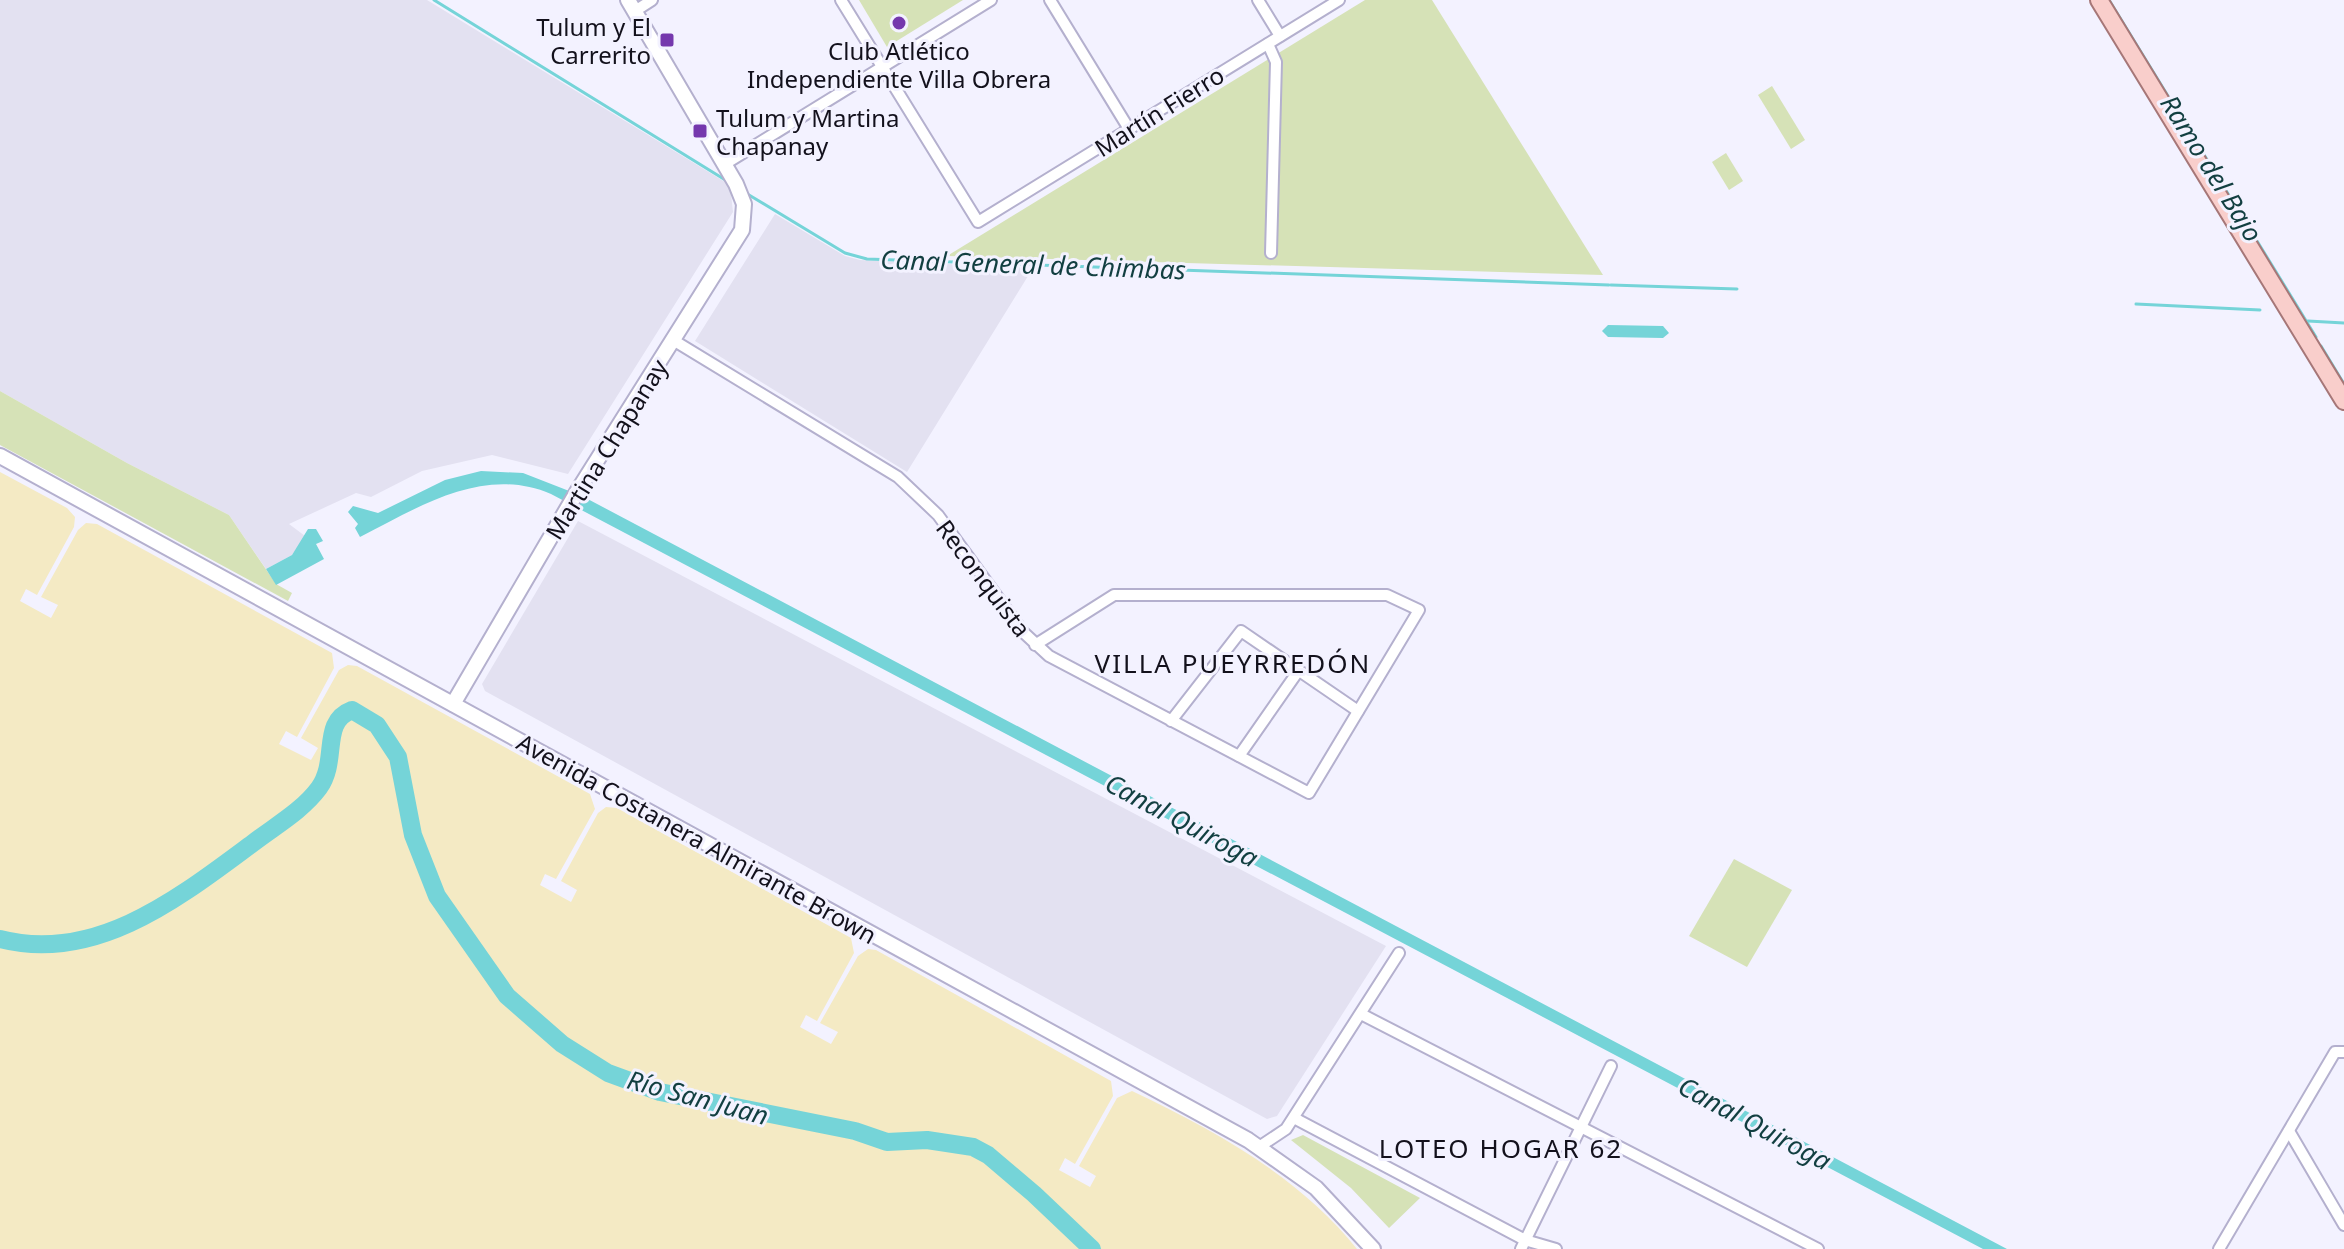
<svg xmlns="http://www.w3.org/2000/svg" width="2344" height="1249" font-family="'Noto Sans',sans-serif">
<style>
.built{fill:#e3e1f1}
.green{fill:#d6e2b7}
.sand{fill:#f4eac4}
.water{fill:#75d4d8}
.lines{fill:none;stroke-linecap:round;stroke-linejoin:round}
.stream{stroke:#75d4d8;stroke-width:3}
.river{stroke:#75d4d8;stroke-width:18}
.street-casing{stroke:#b4b0ce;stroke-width:14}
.secondary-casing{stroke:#b4b0ce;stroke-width:18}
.primary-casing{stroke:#a67778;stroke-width:20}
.street{stroke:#fff;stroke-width:10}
.secondary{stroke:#fff;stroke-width:14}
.primary{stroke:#f9cecb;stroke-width:16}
.poi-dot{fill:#7538ad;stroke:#f3f2ff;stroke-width:3}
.labels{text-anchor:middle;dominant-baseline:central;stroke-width:6;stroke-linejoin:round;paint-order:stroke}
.poi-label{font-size:24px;fill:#13111c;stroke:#f3f2ff;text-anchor:end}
.street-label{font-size:24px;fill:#13111c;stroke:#f3f2ff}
.water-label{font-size:26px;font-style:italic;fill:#123f41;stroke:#f3f2ff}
.neighbourhood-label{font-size:26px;letter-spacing:2px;fill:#13111c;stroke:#f3f2ff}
</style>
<rect width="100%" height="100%" fill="#f3f2ff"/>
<g class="built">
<polygon points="0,0 427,0 730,185 733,212 568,474 492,455 422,471 371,497 356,493 289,524 305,536 292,555 266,569 229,515 127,463 0,391"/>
<polygon points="775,214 845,256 860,260 1033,268 907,472 695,341"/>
<polygon points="578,521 1386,946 1277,1116 1267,1119 485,691 482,684"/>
</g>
<g class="green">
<polygon points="859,0 963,0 887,47"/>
<polygon points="1365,0 1432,0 1603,275 947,256"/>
<polygon points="1772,86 1805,140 1791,149 1758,95"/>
<polygon points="1726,153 1743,181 1729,190 1712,162"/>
<polygon points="0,391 127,463 229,515 276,584 292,593 288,601 0,445"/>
<polygon points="1734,859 1792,890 1747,967 1689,936"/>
<polygon points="1303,1135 1420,1198 1389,1228 1351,1188 1291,1140"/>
</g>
<path class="sand" d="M0,472L67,508L75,517L74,527L37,595L26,589L20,601L51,618L58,605L41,597L78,530L86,523L97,524L332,653L334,668L297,737L286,731L279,744L311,760L318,748L301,738L339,670L348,665L357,666L590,794L595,809L556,879L545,874L540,885L571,902L577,890L561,881L598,813L606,807L617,808L851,938L854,953L817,1021L806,1015L800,1027L831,1044L838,1032L820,1023L858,956L868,949L876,950L1111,1081L1113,1096L1075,1164L1065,1158L1059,1170L1090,1187L1096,1176L1079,1166L1117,1098L1132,1091C1214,1130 1300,1177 1357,1249H0Z"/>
<g class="water">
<polygon points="1608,325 1663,326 1669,333 1663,338 1608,337 1602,331"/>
<path d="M481,471L523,473L582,496L2007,1249H1983L551,494C483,465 419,507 360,537L355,528L358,524L348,512L353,506L378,513L445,480Z"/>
<polygon points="308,529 316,529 323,541 316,544 324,559 276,585 266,569 292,555"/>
</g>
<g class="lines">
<g class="stream">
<polyline points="434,0 727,181"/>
<polyline points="2109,0 2316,337"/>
<polyline points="744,192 845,253 867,259 1609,285"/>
<polyline points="1611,285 1737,289"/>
<polyline points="2136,304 2260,310"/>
<polyline points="2308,321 2344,323"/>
<polyline points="2321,346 2344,384"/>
</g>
<path class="river" d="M0,939C96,964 180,897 253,843C275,826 302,811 319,788C339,760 320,722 352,710L377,725L398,757L413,835L437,896L507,996L562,1044L608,1073L660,1092L855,1131L887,1142L927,1140L973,1147L988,1155L1034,1194L1092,1249"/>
<g class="street-casing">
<g id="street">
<polyline points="841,0 978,222 1339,0"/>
<polyline points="1050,0 1129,129"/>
<polyline points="1258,0 1280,36"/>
<polyline points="635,11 652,0"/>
<polyline points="1268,44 1276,62 1271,253"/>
<polyline points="725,164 991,0"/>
<polyline points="673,340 898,477 938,515 1023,632 1049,656 1309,793 1419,610 1387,595 1114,595 1035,645"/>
<polyline points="1171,721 1241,631 1358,711"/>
<polyline points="1239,756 1299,670"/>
<polyline points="1361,1014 1818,1249"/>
<polyline points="1294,1118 1525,1240 1556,1249"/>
<polyline points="2289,1131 2344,1225"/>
<polyline points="1259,1147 1286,1129 1399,953"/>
<polyline points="1521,1249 1611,1066"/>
<polyline points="2219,1249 2335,1052 2344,1052"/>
</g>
</g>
<g class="secondary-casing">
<g id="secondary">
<polyline points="0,456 1248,1140 1316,1188 1373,1249"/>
<polyline points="453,704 577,492 742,230 744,204 736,184 628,0"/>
</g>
</g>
<g class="primary-casing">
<polyline id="primary" points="2099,0 2344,401"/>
</g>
<use href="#street" class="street"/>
<use href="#secondary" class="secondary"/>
<use href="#primary" class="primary"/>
</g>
<g class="poi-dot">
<circle cx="899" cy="23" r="8"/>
<rect x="659" y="32" width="16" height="16" rx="4"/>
<rect x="692" y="123" width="16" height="16" rx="4"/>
</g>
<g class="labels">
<g class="poi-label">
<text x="651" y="26">Tulum y El<tspan x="651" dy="28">Carrerito</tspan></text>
<text x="899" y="50" text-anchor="middle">Club Atlético<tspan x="899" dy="28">Independiente Villa Obrera</tspan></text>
<text x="716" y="117" text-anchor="start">Tulum y Martina<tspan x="716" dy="28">Chapanay</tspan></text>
</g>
<g class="street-label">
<text transform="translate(1159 111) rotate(-32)">Martín Fierro</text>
<text transform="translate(606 449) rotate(-58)">Martina Chapanay</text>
<text transform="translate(984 578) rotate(53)">Reconquista</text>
<text transform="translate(697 838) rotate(29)">Avenida Costanera Almirante Brown</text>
</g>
<g class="water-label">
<text transform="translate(2212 168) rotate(58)">Ramo del Bajo</text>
<text transform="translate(1033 264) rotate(2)">Canal General de Chimbas</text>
<text transform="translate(1182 820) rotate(28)">Canal Quiroga</text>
<text transform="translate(698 1097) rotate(15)">Río San Juan</text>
<text transform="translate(1755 1123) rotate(28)">Canal Quiroga</text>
</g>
<g class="neighbourhood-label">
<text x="1233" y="663">VILLA PUEYRREDÓN</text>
<text x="1501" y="1148">LOTEO HOGAR 62</text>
</g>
</g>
</svg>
